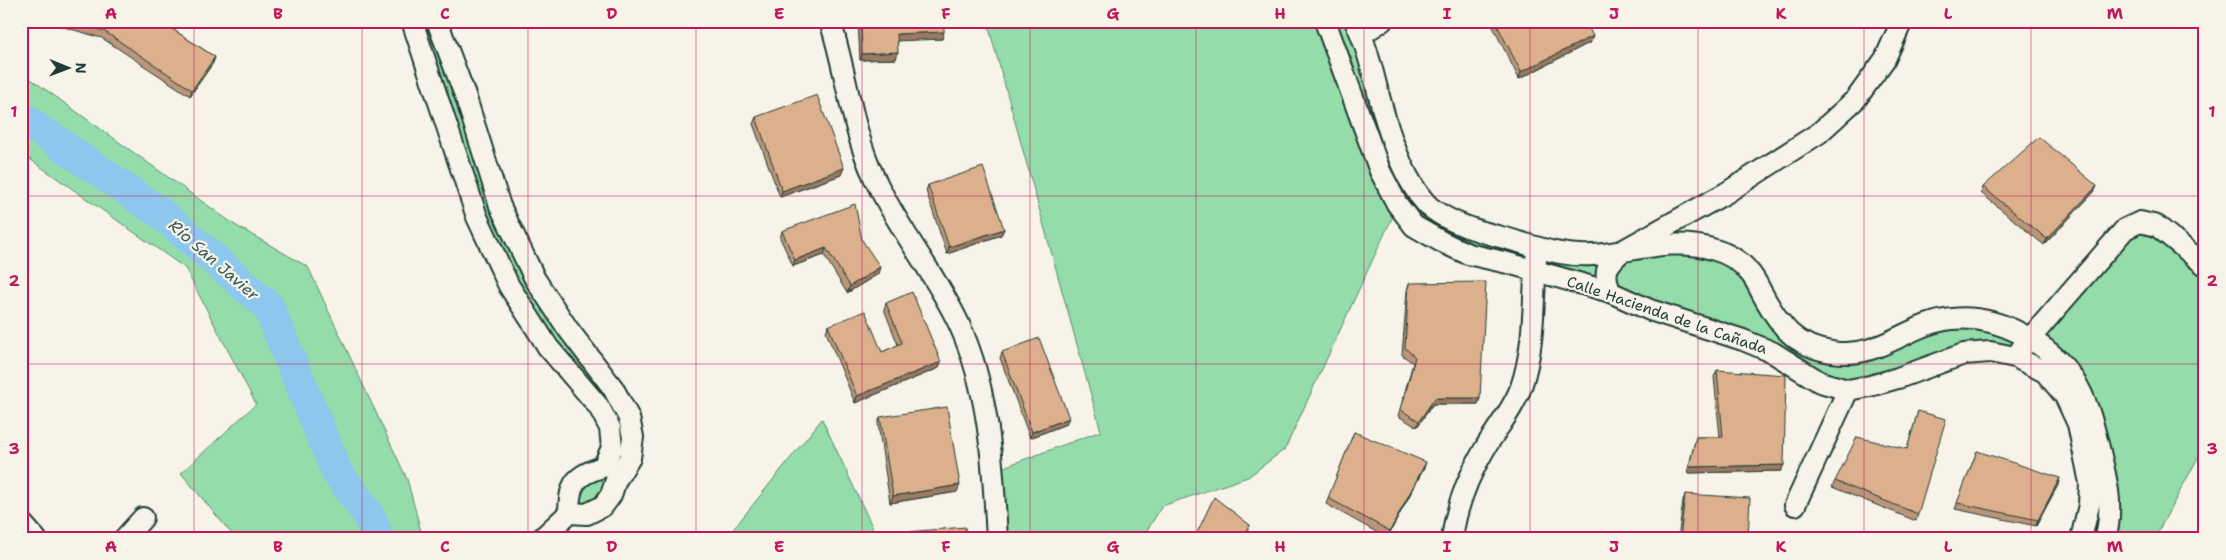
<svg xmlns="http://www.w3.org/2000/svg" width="2226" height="560" font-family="'Shantell Sans',sans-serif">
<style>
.green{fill:#94dcaa;stroke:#5a8c6f}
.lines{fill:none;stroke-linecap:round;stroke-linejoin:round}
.river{stroke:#8dc7ed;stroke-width:32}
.minor-casing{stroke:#1f3d34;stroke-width:24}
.minor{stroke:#f7f3e8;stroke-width:20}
.wall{fill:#bd9679;stroke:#1f3d34}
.shaded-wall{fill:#9a7a63;stroke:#1f3d34}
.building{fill:#dcaf8d;stroke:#1f3d34}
.grid{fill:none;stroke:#c2185b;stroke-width:1;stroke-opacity:0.55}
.labels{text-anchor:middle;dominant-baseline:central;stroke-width:4.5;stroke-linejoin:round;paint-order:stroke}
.street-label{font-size:15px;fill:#1f3d34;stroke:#f7f3e8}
.water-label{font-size:16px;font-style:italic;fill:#355959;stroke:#f7f3e8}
.neatline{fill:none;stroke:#c2185b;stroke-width:2}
.grid-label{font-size:16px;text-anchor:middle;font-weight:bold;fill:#c2185b}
</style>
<rect width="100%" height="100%" fill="#f7f3e8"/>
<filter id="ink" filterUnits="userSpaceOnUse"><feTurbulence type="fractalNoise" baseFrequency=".02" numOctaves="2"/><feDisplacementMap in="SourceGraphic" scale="10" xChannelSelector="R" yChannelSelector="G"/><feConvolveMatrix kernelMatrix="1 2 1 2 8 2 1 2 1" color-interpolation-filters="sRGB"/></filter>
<g filter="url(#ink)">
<g class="green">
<polygon points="412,21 437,21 500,206 613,388 630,458 587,514 569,494 603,467 610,428 509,286"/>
<polygon points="987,21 1355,21 1386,120 1428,206 1515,241 1622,251 1731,255 1771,309 1834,353 1950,319 2028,339 2140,222 2205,265 2205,445 2154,539 2081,539 2086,525 2078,424 2045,372 1990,352 1848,390 1772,352 1468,254 1398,205 1285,449 1248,477 1162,506 1142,539 997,539 993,471 1101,431"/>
<polygon points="21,72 235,225 308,267 407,479 423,539 343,539 342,536 339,539 236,539 181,473 256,404 185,268 21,153"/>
<polygon points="822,419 878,539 725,539 735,527"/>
</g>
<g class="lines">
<polyline class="river" points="21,117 163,215 268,306 337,472 368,514 379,539"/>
<g class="minor-casing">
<g id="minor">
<path d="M412,21L477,217L509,286L548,347L599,407L610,428L612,448L603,467C575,475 569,484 569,513"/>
<polyline points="437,21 465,95 500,206 535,279 568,329 613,388 629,418 633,437 630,458 616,480 611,495 603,506 587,514 569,513"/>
<path d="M830,21C847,73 851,128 874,177C898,229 935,273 959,324C990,391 993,467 997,539"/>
<polyline points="1325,21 1380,171 1397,204 1414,226 1442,242 1468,254 1508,263 1610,292 1650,310 1743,340 1772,352 1820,382 1848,390 1870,386 1898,378 1964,354 1990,352 2015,357 2045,372 2065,396 2078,424 2090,483 2089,505 2081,539"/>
<path d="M1355,21C1364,38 1368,55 1373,73C1382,108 1391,145 1408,177C1414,188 1421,200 1431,208C1455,226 1483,232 1512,240C1540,248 1563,257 1593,255C1632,252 1673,237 1712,249C1727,253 1740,260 1749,272C1755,278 1759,288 1763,295C1780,326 1795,347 1832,352C1879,360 1908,323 1952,319C1997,314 2049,342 2074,380C2088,401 2094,428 2100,452C2107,481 2114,509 2105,539"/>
<polyline points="1362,34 1382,21"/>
<path d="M1610,292C1603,271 1606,266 1622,251L1726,193L1819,133L1856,99L1885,59L1902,21"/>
<polyline points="2021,349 2125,229 2140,222 2157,226 2205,265"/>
<polyline points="1795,505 1848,390"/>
<polyline points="21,522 36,539"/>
<polyline points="124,539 143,518"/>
<polyline points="541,539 569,513"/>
<path d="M1452,539C1456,507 1468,477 1484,450C1496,429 1513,410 1521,387C1535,347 1533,300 1536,259"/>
</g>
</g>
<use href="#minor" class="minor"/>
</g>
<g class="wall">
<polygon points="43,21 160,21 215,57 213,63 190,96 102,38"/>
<polygon points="858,21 944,21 942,39 898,40 896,59 860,60"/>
<polygon points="1490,21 1585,21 1591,42 1519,79"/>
<polygon points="756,117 841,175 780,197 753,124"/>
<polygon points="928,185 1004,229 1001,235 947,254 926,191"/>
<polygon points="2097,186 2094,192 2044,245 1981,193 1983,187"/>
<polygon points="782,231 862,240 878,274 847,293 824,255 793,266 780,238"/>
<polygon points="1409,283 1480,398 1478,404 1433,404 1417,427 1398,416 1413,363 1402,355 1407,290"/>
<polygon points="886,303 939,368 855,403 826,332 828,326 882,352 898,345 884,309"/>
<polygon points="1002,352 1066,424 1030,438 1000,358"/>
<polygon points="1717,370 1781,471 1687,473 1696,437 1720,437 1714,377"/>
<polygon points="1918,411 1918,514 1916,521 1832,487 1835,481 1907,449"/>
<polygon points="880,417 957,492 890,503 878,424"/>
<polygon points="1354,432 1424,468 1387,538 1326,504"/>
<polygon points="1977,451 2058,485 2036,526 1955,509"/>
<polygon points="1685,494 1748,539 1678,539 1683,501"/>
<polygon points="907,532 966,539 905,539"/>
</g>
<g class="shaded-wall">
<polygon points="944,32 942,39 895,41 897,34"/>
<polygon points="1593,36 1591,42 1519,79 1521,72"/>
<polygon points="898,52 896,59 860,60 862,54"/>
<polygon points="215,57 213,63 190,96 192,90"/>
<polygon points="844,168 841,175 780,197 782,191"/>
<polygon points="2097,186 2094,192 2044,245 2047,239"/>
<polygon points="1004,229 1001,235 947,254 949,247"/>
<polygon points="826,248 824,255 793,266 795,260"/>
<polygon points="880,267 878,274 847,293 850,286"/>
<polygon points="941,362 939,368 855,403 857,396"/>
<polygon points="1435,398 1480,398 1478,404 1433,404 1417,427 1419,421"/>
<polygon points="1069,418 1066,424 1030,438 1032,432"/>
<polygon points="1426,462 1424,468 1387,538 1390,531"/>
<polygon points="1784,465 1781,471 1687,473 1689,467"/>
<polygon points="2060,478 2058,485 2036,526 2038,520"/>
<polygon points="960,485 957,492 890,503 893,496"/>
<polygon points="1250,525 1243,539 1241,539"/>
</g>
<g class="building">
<polygon points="68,21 160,21 215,57 192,90 104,31"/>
<polygon points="861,21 944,21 944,32 897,34 898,52 862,54"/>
<polygon points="1495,21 1585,21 1593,36 1521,72"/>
<polygon points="817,95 844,168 782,191 756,117"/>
<polygon points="2039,137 2097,186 2047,239 1983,187"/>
<polygon points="983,167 1004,229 949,247 928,185"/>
<polygon points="855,204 862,240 880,267 850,286 826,248 795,260 782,231"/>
<polygon points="1486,282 1480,398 1435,398 1419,421 1401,410 1415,357 1405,348 1409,283"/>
<polygon points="912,292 941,362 857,396 828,326 865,311 882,352 902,343 886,303"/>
<polygon points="1039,338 1069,418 1032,432 1002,352"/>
<polygon points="1717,370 1786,375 1784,465 1689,467 1696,437 1723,437"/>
<polygon points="947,407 960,485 893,496 880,417"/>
<polygon points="1918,411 1946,419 1918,514 1835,481 1857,437 1907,449"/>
<polygon points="1354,432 1426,462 1390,531 1328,498"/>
<polygon points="1977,451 2060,478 2038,520 1957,503"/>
<polygon points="1685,494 1750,498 1748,539 1680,539"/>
<polygon points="1214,497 1250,525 1241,539 1194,539"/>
<polygon points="965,527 966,539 908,539 907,532"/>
<polygon points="2205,532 2205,539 2197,539"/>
</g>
</g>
<path class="grid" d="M194,21V539M362,21V539M528,21V539M696,21V539M862,21V539M1030,21V539M1196,21V539M1364,21V539M1530,21V539M1698,21V539M1864,21V539M2031,21V539M21,196H2205M21,364H2205"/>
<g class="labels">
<g class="street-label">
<text transform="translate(1667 315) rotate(19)">Calle Hacienda de la Cañada</text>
</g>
<g class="water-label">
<text transform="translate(214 260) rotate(41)">Río San Javier</text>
</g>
</g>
<rect width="2226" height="560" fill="none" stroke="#f7f3e8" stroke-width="55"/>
<g transform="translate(68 68) rotate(91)" stroke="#f7f3e8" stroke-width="4" paint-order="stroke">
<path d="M0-4L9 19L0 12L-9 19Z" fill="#1f3d34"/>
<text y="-8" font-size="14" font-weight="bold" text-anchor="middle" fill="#1f3d34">N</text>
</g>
<rect x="28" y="28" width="2170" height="504" class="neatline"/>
<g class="grid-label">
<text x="111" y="19">A</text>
<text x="278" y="19">B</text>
<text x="445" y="19">C</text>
<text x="612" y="19">D</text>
<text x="779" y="19">E</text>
<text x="946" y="19">F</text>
<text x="1113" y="19">G</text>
<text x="1280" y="19">H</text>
<text x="1447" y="19">I</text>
<text x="1614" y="19">J</text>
<text x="1781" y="19">K</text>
<text x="1948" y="19">L</text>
<text x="2115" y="19">M</text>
<text x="14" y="117">1</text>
<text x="2212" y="117">1</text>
<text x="14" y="286">2</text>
<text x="2212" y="286">2</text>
<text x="14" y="454">3</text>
<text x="2212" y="454">3</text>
<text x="111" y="552">A</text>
<text x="278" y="552">B</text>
<text x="445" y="552">C</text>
<text x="612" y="552">D</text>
<text x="779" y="552">E</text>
<text x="946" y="552">F</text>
<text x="1113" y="552">G</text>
<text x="1280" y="552">H</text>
<text x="1447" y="552">I</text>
<text x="1614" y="552">J</text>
<text x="1781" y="552">K</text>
<text x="1948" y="552">L</text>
<text x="2115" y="552">M</text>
</g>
</svg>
